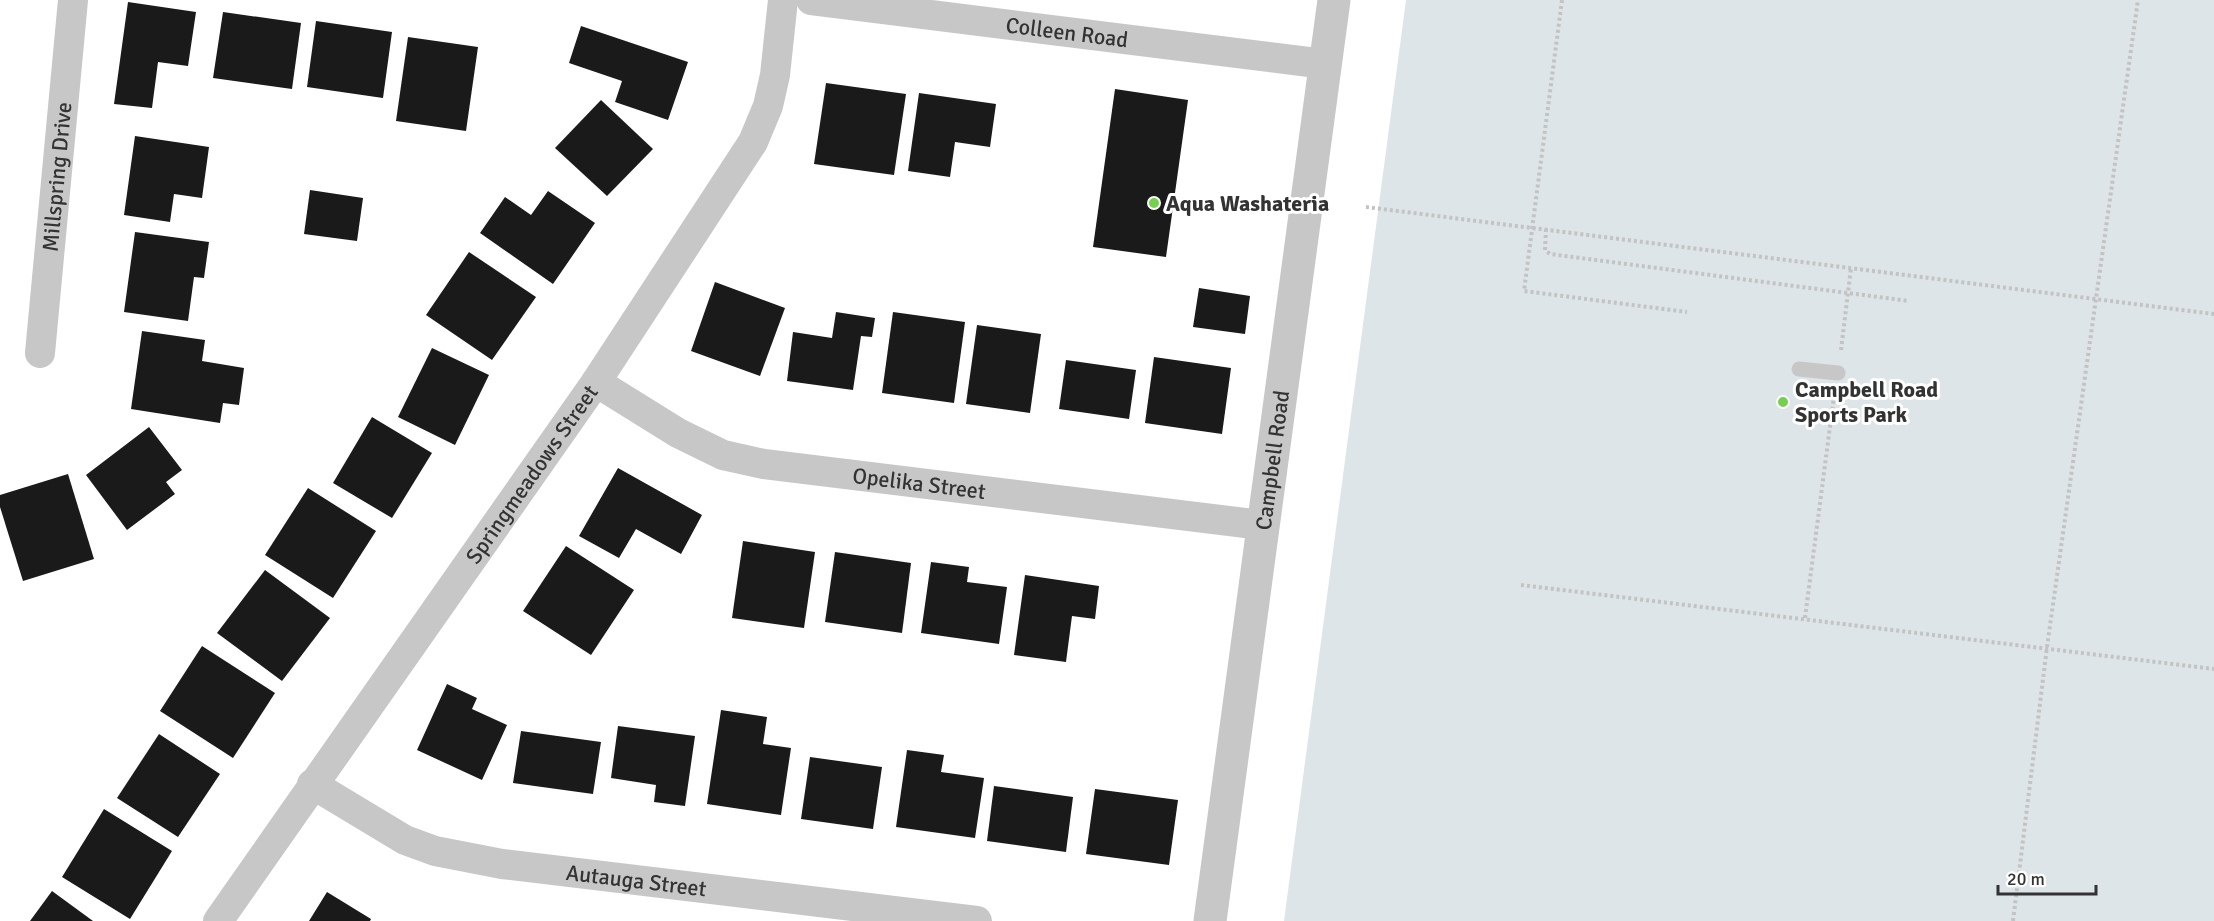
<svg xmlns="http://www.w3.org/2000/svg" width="2214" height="921" font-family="Signika,sans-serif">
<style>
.garden{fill:#dde5e8}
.building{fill:#1a1a1a}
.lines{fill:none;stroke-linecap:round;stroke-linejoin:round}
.path{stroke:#c3c3c3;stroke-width:4;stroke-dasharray:3 3;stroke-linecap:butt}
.service{stroke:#c7c7c7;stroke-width:15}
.minor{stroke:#c7c7c7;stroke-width:30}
.tertiary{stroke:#c7c7c7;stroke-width:33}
.poi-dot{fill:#75d14d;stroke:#fff;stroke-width:2}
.labels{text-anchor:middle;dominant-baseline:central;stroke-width:6;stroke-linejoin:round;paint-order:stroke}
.street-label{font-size:22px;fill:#333;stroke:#fff}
.poi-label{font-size:22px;font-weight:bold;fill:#333;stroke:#fff;text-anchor:start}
</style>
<rect width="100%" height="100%" fill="#fff"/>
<polygon class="garden" points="1406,0 2214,0 2214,921 1284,921"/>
<g class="building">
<polygon points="128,2 196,12 188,66 158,62 152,108 114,104"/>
<polygon points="223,12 301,23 292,89 213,78"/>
<polygon points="316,21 392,32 383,98 307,87"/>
<polygon points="581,26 688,62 668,120 615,102 622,81 569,63"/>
<polygon points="408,37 478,47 466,131 396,121"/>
<polygon points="826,83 906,94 894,175 814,164"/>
<polygon points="1115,89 1188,100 1166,257 1093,247"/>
<polygon points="919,93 996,104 990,147 955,142 950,177 908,171"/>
<polygon points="601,100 653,149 607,196 555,148"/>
<polygon points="135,136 209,147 202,198 174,194 170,222 124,215"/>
<polygon points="310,190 363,198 357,241 304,234"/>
<polygon points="548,191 595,223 553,284 480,233 505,197 531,215"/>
<polygon points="135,232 209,242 204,278 194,277 188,321 124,312"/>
<polygon points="469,252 536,297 492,360 426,315"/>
<polygon points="715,282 785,308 760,376 691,351"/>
<polygon points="1199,288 1250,296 1245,334 1193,327"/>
<polygon points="836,312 875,318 872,337 861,336 853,390 787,381 793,332 832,338"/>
<polygon points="893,312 965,322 954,403 882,393"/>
<polygon points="977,325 1041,334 1030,413 966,404"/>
<polygon points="142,331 205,340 202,361 244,368 239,405 223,403 220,423 131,409"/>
<polygon points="432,348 489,375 455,445 398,417"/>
<polygon points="1154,357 1231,368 1222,434 1145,423"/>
<polygon points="1066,360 1136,370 1129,419 1059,409"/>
<polygon points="372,417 432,453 392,518 333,483"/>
<polygon points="149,427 182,470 166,482 175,494 127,530 86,475"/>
<polygon points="618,468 702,515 681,554 636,529 619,558 579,536"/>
<polygon points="68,474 94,559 23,581 0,507 0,495"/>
<polygon points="308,488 376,531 333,598 265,555"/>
<polygon points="743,541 815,552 804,628 732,618"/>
<polygon points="566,546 634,590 591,655 523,611"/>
<polygon points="835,552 911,563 902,633 825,622"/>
<polygon points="931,562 969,567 967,582 1007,587 999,644 921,633"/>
<polygon points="265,570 330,618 282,681 217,633"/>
<polygon points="1025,575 1099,586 1095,619 1072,616 1066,662 1014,655"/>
<polygon points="202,646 275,693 233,758 160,711"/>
<polygon points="447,684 477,698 472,709 507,725 482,780 417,750"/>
<polygon points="721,710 767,717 763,744 791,748 781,815 707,804"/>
<polygon points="618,726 695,736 685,806 654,802 656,785 611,778"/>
<polygon points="521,731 601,742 593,794 513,783"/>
<polygon points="159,734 220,774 178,837 117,798"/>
<polygon points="907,750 944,755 941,772 984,778 975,838 896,827"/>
<polygon points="810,757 882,767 873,829 801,819"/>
<polygon points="994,786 1073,797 1066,852 987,841"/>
<polygon points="1095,789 1178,800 1169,865 1086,854"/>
<polygon points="104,809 172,851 130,919 62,877"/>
<polygon points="52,891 93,921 30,921"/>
<polygon points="327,892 371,919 370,921 309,921"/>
</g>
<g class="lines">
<g class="path">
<polyline points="1562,0 1524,291 1687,312"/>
<polyline points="1366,207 2214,314"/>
<polyline points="1546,229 1545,250 1550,254 1909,301"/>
<polyline points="1841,350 1851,268"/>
<polyline points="1521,585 2214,669"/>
<polyline points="1805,618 1834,396"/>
<polyline points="2013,921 2047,647 2138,0"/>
</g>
<polyline class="service" points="1799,369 1838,373"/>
<g class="minor">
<path id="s1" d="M811,0L1325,64"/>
<path id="s2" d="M40,353L73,0"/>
<path id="s3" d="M596,382L678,433L723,455L764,464L1262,525"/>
<path id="s4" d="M312,784L405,840L435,851L502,864L977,921"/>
<path id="s5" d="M218,921L596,382L753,142L768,106L775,75L783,0"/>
</g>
<path class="tertiary" id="s6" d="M1210,921L1334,0"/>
</g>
<g class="poi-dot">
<circle cx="1154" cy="203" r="6"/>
<circle cx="1783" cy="402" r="6"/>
</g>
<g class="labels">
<g class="street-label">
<text stroke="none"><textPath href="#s1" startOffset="258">Colleen Road</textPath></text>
<text stroke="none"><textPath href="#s2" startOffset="177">Millspring Drive</textPath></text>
<text stroke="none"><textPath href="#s6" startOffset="465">Campbell Road</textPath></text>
<text stroke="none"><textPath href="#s5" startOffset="546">Springmeadows Street</textPath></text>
<text stroke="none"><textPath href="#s3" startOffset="345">Opelika Street</textPath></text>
<text stroke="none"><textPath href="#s4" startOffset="344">Autauga Street</textPath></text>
</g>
<g class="poi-label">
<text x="1166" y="203">Aqua Washateria</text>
<text x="1795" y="389">Campbell Road<tspan x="1795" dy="25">Sports Park</tspan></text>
</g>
</g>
<path d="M1998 885v9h98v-9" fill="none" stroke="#333333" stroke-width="3"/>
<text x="2007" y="885" font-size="18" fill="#333333" stroke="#ffffff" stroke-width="4.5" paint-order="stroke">20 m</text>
</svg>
